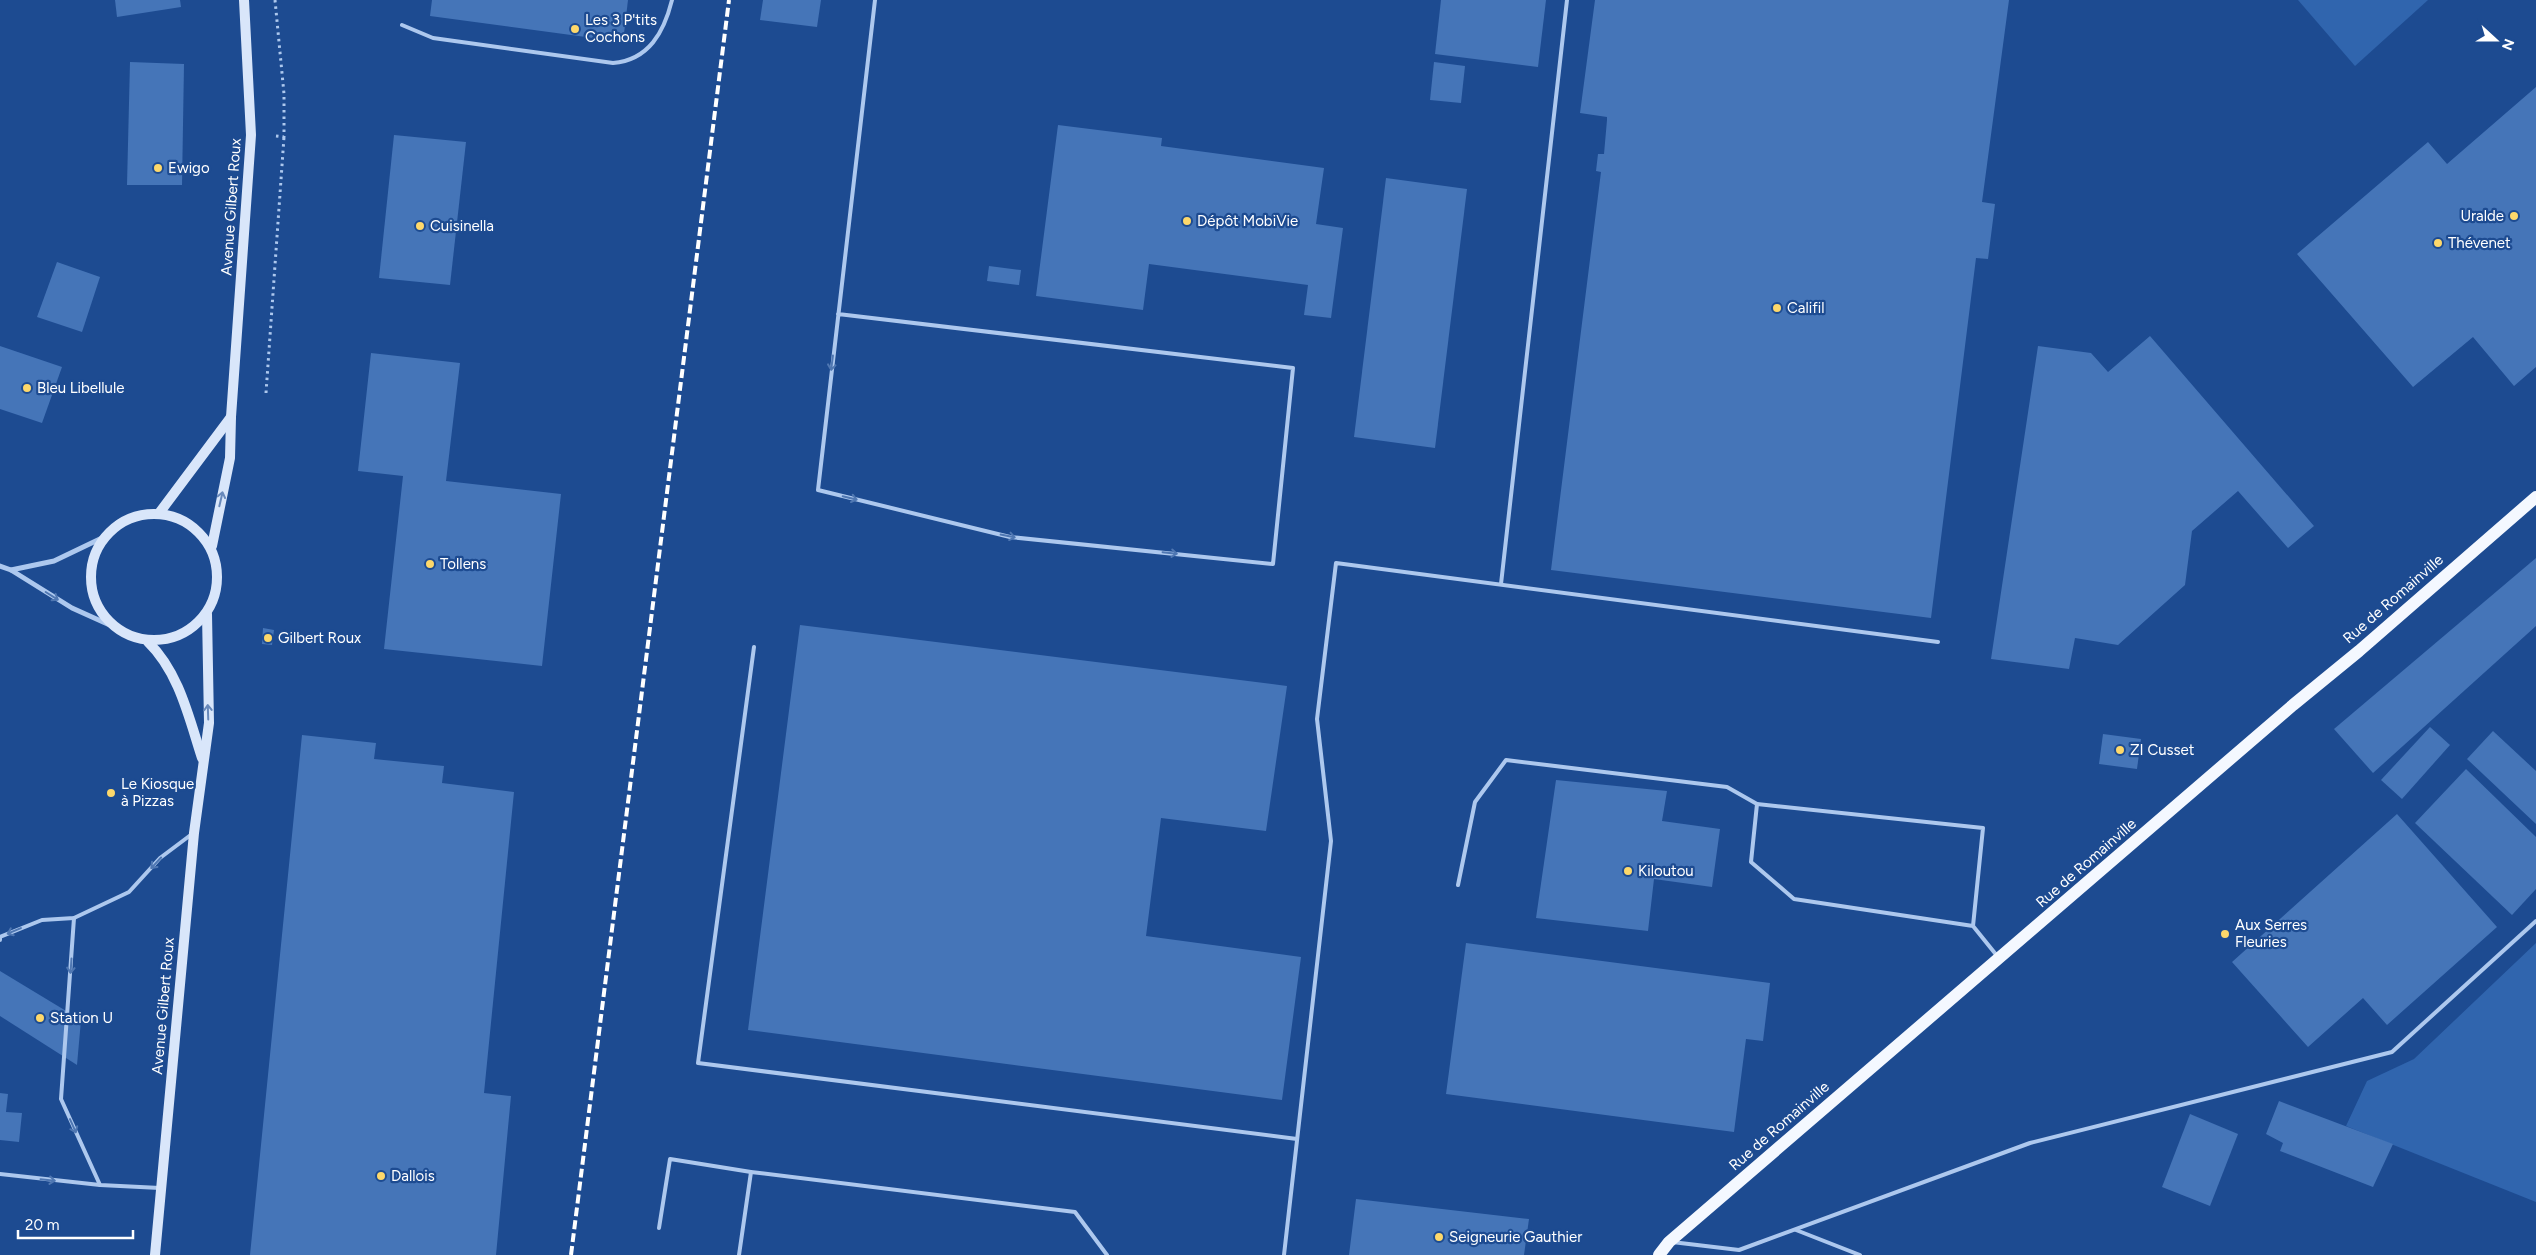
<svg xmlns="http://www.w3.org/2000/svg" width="2536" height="1255" font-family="Figtree,sans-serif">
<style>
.green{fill:#3065ae}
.building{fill:#4575b8}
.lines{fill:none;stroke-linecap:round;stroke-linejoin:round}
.path{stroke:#adc8ee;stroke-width:3;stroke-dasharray:2.5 4;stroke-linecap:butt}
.lane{stroke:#adc8ee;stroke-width:4}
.street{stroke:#adc8ee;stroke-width:5}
.secondary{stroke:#d9e6fa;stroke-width:10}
.primary{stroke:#f4f8ff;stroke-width:12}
.rail{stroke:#fff;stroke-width:4;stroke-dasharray:9 4;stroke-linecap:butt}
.oneway{stroke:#4f77b2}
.oneway2{stroke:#6889bb}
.poi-dot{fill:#fdd86b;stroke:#1d4b91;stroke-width:2}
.labels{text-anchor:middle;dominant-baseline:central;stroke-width:4.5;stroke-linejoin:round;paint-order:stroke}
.poi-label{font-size:15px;fill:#fff;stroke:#1d4b91;text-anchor:start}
.street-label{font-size:15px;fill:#fff;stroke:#1d4b91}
</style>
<rect width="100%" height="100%" fill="#1d4b91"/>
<g class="green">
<polygon points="2298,0 2428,0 2355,66"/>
<polygon points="2536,943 2536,1202 2346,1126 2367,1081 2414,1059"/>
</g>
<g class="building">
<polygon points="115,0 180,0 181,7 117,17"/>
<polygon points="432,0 628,0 623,42 430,16"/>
<polygon points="763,0 821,0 817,27 760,20"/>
<polygon points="1441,0 1546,0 1538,67 1435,54"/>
<polygon points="1595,0 2009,0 1982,202 1995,204 1988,259 1976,258 1931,618 1551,570 1601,172 1596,171 1598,154 1604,154 1607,120 1607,117 1580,113"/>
<polygon points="130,62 184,64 182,185 127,185"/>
<polygon points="1434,62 1465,66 1461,103 1430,100"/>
<polygon points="2536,87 2536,367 2514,386 2473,337 2413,387 2297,254 2428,142 2447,164"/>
<polygon points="1058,125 1162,138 1161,146 1324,168 1316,224 1343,228 1331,318 1304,315 1308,285 1149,264 1143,310 1036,296"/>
<polygon points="394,135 466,142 450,285 379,278"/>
<polygon points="1386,178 1467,189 1435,448 1354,437"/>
<polygon points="57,262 100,277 82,332 37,317"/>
<polygon points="989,266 1021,270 1019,285 987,281"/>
<polygon points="2150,336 2314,526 2288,548 2238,491 2192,531 2185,585 2118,645 2075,638 2069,669 1991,659 2038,346 2091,353 2108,372"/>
<polygon points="0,346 62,367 42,423 0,409"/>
<polygon points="371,353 460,363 446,481 561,494 542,666 384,649 403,476 358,471"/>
<polygon points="2536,558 2536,626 2373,773 2334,729"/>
<polygon points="800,625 1287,686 1266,831 1161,818 1146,936 1301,957 1282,1100 748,1030"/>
<polygon points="263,628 274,630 272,645 262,644"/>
<polygon points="2430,727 2450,745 2402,799 2381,780"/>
<polygon points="2493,731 2536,771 2536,824 2467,759"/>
<polygon points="2103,734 2141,739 2137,769 2099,764"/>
<polygon points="302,735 376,743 374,759 444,766 442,783 514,792 484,1093 511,1096 496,1255 250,1255"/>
<polygon points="2466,769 2536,837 2536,889 2512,915 2415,823"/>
<polygon points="1556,780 1667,791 1662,821 1720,829 1712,887 1654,879 1648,931 1536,918"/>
<polygon points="2397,814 2497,927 2387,1025 2363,998 2308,1047 2232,962"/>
<polygon points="1466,943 1770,983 1763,1041 1746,1039 1734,1132 1446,1094"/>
<polygon points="0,971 81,1020 77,1065 0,1016"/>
<polygon points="0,1093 8,1094 6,1112 22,1113 19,1142 0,1140"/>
<polygon points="2279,1101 2393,1144 2373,1187 2280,1151 2283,1143 2266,1134"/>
<polygon points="2190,1114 2238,1134 2210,1206 2162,1187"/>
<polygon points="1356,1199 1529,1219 1524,1255 1349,1255"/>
</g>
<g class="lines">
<g class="path">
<polyline points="275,0 284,94 284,137 276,136"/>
<polyline points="266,393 284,137"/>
</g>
<g class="lane">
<path d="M402,25L433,38L613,63C649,60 664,32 672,0"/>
<polyline points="838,314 1293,368 1273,564 1010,537 818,490 875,0"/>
<polyline points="1501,584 1567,0"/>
<polyline points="754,647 698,1063 1297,1139"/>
<polyline points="1458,885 1475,802 1506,760 1727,787 1757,804"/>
<polyline points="74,918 61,1099 100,1185"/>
<polyline points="1973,926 1983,828 1757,804 1751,862 1794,899 1973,926 1998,957"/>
<polyline points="0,940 0,937 42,920 74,918 129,892 160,858 192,834"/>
<polyline points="0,1174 100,1185 160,1188"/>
<polyline points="659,1228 670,1159 751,1172 1075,1212 1107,1255"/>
<polyline points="1796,1230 1860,1255"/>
<polyline points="1672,1242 1739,1250 2030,1143 2392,1052 2536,921"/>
<polyline points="739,1255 751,1172"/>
<polyline points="1284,1255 1331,841 1317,719 1336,563 1938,642"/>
</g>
<g class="street">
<polyline points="0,566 11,570 72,608 112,626"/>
<polyline points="11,570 54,561 102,538"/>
</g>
<g class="secondary">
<polyline points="160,512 231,417"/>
<circle cx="154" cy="577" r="63"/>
<polyline points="212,546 230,458 231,417 251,135 244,0"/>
<path d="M148,642C179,672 189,718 202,758"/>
<polyline points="155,1255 194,833 209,723 207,614"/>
</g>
<polyline class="primary" points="1659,1255 1669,1242 2293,705 2359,651 2536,497"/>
<polyline class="rail" points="571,1255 729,0"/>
</g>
<defs><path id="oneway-shaft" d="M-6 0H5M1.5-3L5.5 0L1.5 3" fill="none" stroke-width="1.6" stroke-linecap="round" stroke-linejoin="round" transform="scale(1.25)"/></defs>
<g class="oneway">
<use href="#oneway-shaft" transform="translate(832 363) rotate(97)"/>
<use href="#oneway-shaft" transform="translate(850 498) rotate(13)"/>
<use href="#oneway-shaft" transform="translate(1008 536) rotate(11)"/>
<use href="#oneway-shaft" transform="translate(1170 553) rotate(6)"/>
<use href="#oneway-shaft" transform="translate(52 596) rotate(32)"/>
<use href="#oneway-shaft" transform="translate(156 863) rotate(133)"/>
<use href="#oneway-shaft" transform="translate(14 931) rotate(157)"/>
<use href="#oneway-shaft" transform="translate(71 966) rotate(94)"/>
<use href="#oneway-shaft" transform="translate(73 1126) rotate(66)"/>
<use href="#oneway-shaft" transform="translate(48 1180) rotate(6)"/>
</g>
<g class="oneway2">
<use href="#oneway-shaft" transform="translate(221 499) rotate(-77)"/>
<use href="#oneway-shaft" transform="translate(208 712) rotate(-92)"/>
</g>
<g class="poi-dot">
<circle cx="575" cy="29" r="5"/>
<circle cx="158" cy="168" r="5"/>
<circle cx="2514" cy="216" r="5"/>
<circle cx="1187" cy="221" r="5"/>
<circle cx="420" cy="226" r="5"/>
<circle cx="2438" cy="243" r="5"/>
<circle cx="1777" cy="308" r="5"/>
<circle cx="27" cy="388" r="5"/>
<circle cx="430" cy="564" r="5"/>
<circle cx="268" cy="638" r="5"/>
<circle cx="2120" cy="750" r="5"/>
<circle cx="111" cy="793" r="5"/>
<circle cx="1628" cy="871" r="5"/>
<circle cx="2225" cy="934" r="5"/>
<circle cx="40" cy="1018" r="5"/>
<circle cx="381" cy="1176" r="5"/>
<circle cx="1439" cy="1237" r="5"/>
</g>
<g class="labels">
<g class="poi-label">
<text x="585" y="20">Les 3 P'tits<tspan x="585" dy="17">Cochons</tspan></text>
<text x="168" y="168">Ewigo</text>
<text x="2504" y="216" text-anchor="end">Uralde</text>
<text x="1197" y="221">Dépôt MobiVie</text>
<text x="430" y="226">Cuisinella</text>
<text x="2448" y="243">Thévenet</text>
<text x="1787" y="308">Califil</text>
<text x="37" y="388">Bleu Libellule</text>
<text x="440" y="564">Tollens</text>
<text x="278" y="638">Gilbert Roux</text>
<text x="2130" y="750">ZI Cusset</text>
<text x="121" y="784">Le Kiosque<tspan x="121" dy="17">à Pizzas</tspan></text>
<text x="1638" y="871">Kiloutou</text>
<text x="2235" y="925">Aux Serres<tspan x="2235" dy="17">Fleuries</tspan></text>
<text x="50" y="1018">Station U</text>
<text x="391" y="1176">Dallois</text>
<text x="1449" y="1237">Seigneurie Gauthier</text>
</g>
<g class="street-label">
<text transform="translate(231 207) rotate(-86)">Avenue Gilbert Roux</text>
<text transform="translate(2393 599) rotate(-41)">Rue de Romainville</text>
<text transform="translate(2086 863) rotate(-41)">Rue de Romainville</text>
<text transform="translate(163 1006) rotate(-85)">Avenue Gilbert Roux</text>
<text transform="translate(1779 1126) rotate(-41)">Rue de Romainville</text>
</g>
</g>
<g transform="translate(2496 40) rotate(111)" stroke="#1d4b91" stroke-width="4" paint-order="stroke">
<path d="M0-4L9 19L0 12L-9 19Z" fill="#ffffff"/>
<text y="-8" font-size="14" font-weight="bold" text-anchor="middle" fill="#ffffff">N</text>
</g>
<path d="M18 1230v8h115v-8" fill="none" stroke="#ffffff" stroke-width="2.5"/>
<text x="25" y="1230" font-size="15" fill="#ffffff" stroke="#1d4b91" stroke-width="4" paint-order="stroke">20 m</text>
</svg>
